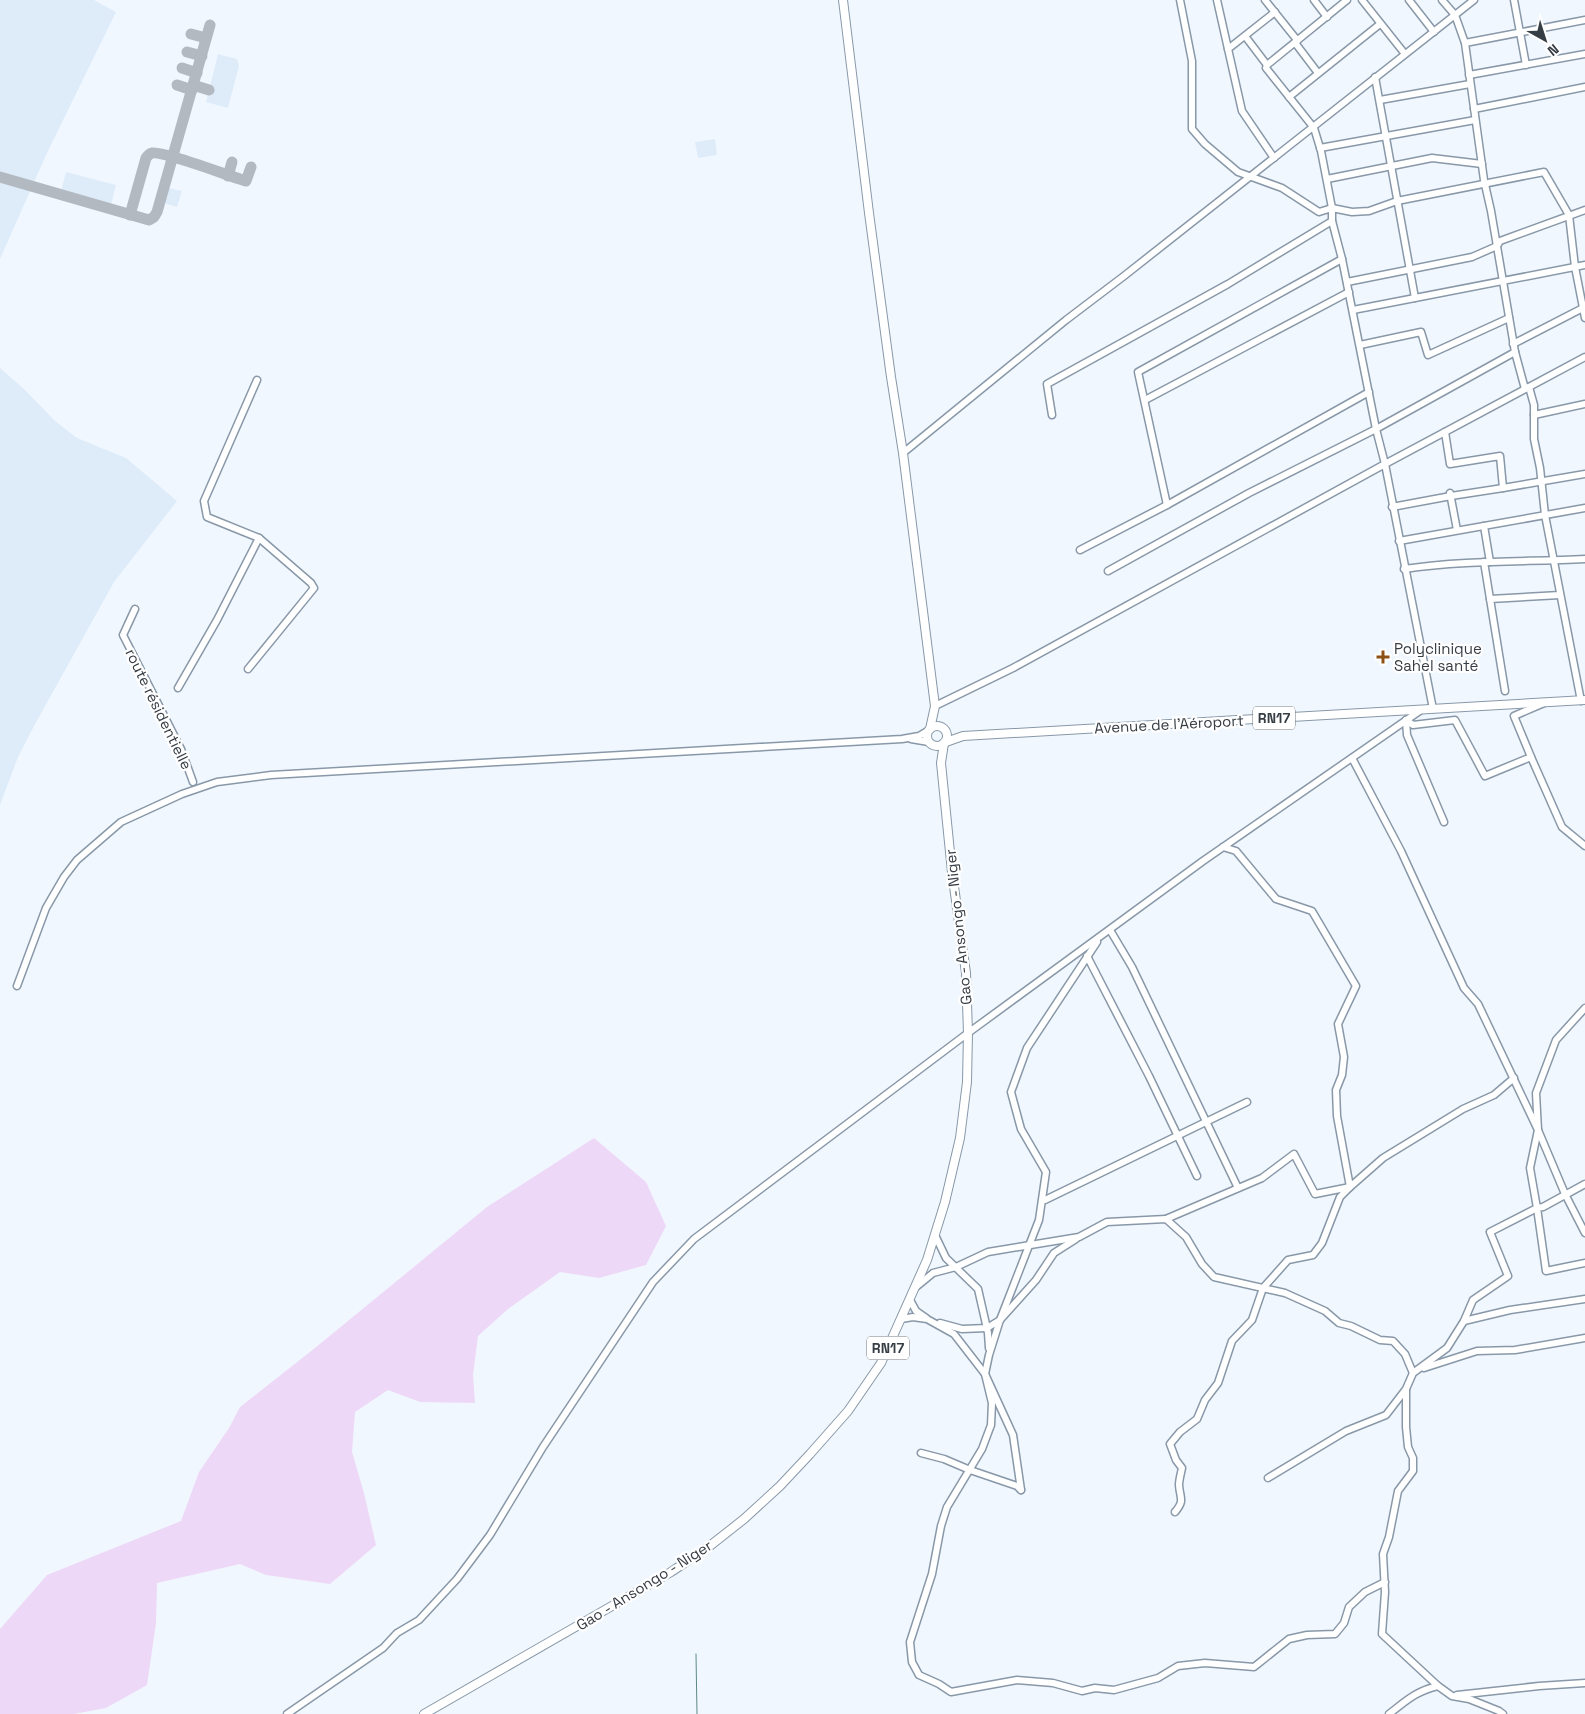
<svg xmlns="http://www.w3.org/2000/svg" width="1585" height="1714" font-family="'Space Grotesk',sans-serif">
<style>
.built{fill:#deecfa}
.green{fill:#eed8f7}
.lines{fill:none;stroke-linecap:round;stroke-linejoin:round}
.stream{stroke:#5c8984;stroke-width:1}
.taxiway{stroke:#b2b9c0;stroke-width:11}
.minor-casing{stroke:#8898a8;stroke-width:9}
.major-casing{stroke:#8898a8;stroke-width:10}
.minor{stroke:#fff;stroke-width:6}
.major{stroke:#fff;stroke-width:8}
.poi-dot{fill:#8e5015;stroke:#fff;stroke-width:2}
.labels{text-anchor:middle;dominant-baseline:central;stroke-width:4.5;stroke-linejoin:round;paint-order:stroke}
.shield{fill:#fff;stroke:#72777c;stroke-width:1}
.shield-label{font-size:14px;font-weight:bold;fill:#363d44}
.poi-label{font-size:15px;fill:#363d44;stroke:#fff;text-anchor:start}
.street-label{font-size:15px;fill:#363d44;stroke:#fff}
</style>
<rect width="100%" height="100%" fill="#f1f7ff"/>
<g class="built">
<polygon points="0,0 94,0 116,12 47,153 0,259"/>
<polygon points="218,54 237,59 239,66 228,108 206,102"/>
<polygon points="715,139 717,155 698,158 695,142"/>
<polygon points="66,172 116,185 109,213 59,199"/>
<polygon points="164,187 182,191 177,207 160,202"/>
<polygon points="0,368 25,390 55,421 77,438 126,458 177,501 114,582 34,726 18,757 0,805"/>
</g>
<polygon class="green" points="594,1138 646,1182 666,1226 646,1265 599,1278 560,1272 508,1309 478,1336 473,1375 475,1403 420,1402 388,1390 355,1412 352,1452 364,1493 376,1545 330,1584 266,1575 240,1564 157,1583 156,1623 147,1685 106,1708 74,1714 0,1714 0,1629 47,1575 181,1521 199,1472 229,1428 240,1407 315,1348 487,1207"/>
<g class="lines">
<polyline class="stream" points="696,1654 697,1714"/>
<g class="taxiway">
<polyline points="191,34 206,38"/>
<polyline points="187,52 202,56"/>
<polyline points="182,68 197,73"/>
<polyline points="177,85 192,90"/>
<polyline points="193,85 209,90"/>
<polyline points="228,176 232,162"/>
<polyline points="0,177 149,220 154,217 157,212 210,25"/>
<path d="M130,215L146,158C148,155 149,154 152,153C164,151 229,176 246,181L251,167"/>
</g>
<g class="minor-casing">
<g id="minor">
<polyline points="1180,0 1192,61 1192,129 1205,144 1238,172 1282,188 1319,212 1332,208 1352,212 1369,211 1397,201 1544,172 1569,215 1575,267 1585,318"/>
<polyline points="1217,0 1242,111 1274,158"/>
<polyline points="1265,0 1297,40 1296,44 1318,73"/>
<polyline points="1314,0 1327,17"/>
<polyline points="1362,0 1405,54"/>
<polyline points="1409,0 1434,32"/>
<polyline points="1442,0 1455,15 1465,43 1484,180 1491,211 1515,352 1525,389"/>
<polyline points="1514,0 1526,65"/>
<polyline points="1245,36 1267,65 1266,68 1314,128 1321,151 1332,208 1332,221 1342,259 1376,429 1385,464 1433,709"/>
<polyline points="1465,43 1585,20"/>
<polyline points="1228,49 1275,12"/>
<polyline points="1267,65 1347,0"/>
<polyline points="1469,75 1585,54"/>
<polyline points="1375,77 1415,298"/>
<polyline points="1289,97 1380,24"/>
<polyline points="1380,100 1470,84"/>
<polyline points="1474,109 1585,87"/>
<polyline points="1320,148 1475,120"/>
<polyline points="1327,179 1432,158 1482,164"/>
<polyline points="1347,282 1472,257 1497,246 1500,241 1585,210"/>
<polyline points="1353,310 1585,265"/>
<polyline points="1513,344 1585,307"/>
<polyline points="1360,345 1421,332 1428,355 1509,318"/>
<polyline points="1529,387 1534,405 1534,439 1540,468 1545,515 1581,701"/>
<polyline points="1145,400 1349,292"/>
<polyline points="1052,415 1047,384 1228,284 1332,221"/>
<polyline points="1534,415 1585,404"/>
<polyline points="1445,432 1450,464 1500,456 1503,488 1585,474"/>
<polyline points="903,453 1066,320 1124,276 1474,0"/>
<polyline points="1450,493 1457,530"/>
<polyline points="1167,505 1138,372 1342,259"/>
<polyline points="1392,507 1451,496 1503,488"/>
<polyline points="1484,526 1490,562"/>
<polyline points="1399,541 1585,508"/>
<polyline points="1080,550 1167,505 1369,392"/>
<polyline points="1484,562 1505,691"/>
<path d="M1404,569C1464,560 1525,562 1585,559"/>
<polyline points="1108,571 1249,493 1376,429 1515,352"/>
<polyline points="1490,599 1560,595"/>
<polyline points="135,609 123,635 181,749 193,782"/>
<polyline points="248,669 314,588 311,583 259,538"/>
<polyline points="178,688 217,620 259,538 207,517 204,501 257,380"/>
<polyline points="935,706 1013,668 1385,464 1585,357"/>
<polyline points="1406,720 1413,725 1455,720 1485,776 1531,757 1562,827 1585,846"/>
<polyline points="1406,720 1407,735 1444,822"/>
<polyline points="911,739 929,742"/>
<polyline points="1531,757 1514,716 1544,703"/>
<polyline points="1110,930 1132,967 1238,1188"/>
<polyline points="1097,942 1027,1048 1011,1092 1021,1129 1046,1172 1039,1220 1000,1320 989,1355 985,1374 992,1403 991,1425 982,1449 947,1507 941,1526 932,1574 910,1642 912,1662 919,1675 939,1684 951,1692 1017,1680 1053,1683 1082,1691 1095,1688 1114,1690 1158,1678 1178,1666 1205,1663 1254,1667 1289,1639 1307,1635 1335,1634 1344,1623 1349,1607 1365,1592 1385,1582"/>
<polyline points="1087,956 1149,1076 1197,1176"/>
<polyline points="17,986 46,908 64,877 77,860 121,822 182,794 217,782 271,775 902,739 919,736 929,730"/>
<polyline points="1585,1008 1556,1040 1536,1093 1538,1130 1565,1194 1585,1233"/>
<polyline points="1585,1184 1543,1207 1537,1208 1546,1271 1585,1263"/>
<polyline points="1045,1200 1247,1102"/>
<polyline points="1166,1219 1262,1178 1294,1154 1315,1194 1350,1187 1383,1158 1463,1109 1494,1095 1514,1078"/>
<polyline points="935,1235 946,1258 978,1289 988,1333 989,1348"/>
<polyline points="916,1287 933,1273 956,1267 988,1252 1079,1237 1107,1222 1166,1219 1186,1237 1202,1264 1214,1277 1285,1293 1325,1311 1339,1323 1351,1326 1380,1340 1393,1341 1405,1354 1413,1373"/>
<polyline points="910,1300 916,1311 926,1318"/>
<polyline points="901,1319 913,1317 927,1319 954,1334 985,1374 1013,1435 1021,1490"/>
<polyline points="1464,1321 1510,1310 1585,1299"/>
<polyline points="940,1323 962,1329 987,1328 1000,1320 1036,1280 1054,1253 1076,1239"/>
<polyline points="1424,1368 1477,1351 1515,1350 1585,1338"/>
<polyline points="1406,1390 1406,1427 1408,1447 1413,1458 1413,1471 1398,1491 1389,1537 1383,1554 1385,1592 1382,1634 1438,1686 1452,1696 1469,1699 1499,1711 1503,1714"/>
<polyline points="921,1453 944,1459 970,1470 1017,1486 1021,1490"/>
<polyline points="1268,1478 1346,1431 1386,1415 1406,1389 1413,1373 1447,1348 1464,1321 1473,1300 1508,1276 1490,1232 1537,1208 1530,1168 1538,1130 1478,1004 1464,988 1401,851 1352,758"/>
<path d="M1175,1512C1185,1500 1180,1499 1179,1485C1179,1480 1181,1473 1182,1468L1176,1460L1170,1444L1180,1432L1197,1419L1205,1400L1218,1383L1232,1341L1252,1320L1263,1288L1288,1260L1313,1255L1322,1243L1340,1197L1350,1187L1337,1116L1336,1090L1342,1075L1344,1057L1338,1024L1356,986L1312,911L1276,899L1236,851L1223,847"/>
<polyline points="1457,1695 1539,1686 1585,1683"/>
<polyline points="287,1714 383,1648 397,1633 419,1620 457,1579 490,1535 543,1447 653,1282 694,1239 968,1033 1203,861 1421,710"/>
<path d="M1389,1714C1406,1701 1416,1691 1438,1686"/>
</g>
</g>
<g class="major-casing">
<g id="major">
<polyline points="843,0 869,213 891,377 903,453 935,706 930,729"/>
<circle cx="937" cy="736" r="10"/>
<polyline points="946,742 963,736 1585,700"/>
<polyline points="424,1714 671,1572 711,1545 744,1519 780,1486 810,1454 848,1411 881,1363 927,1260 945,1202 960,1138 967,1082 968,1033 966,973 952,872 941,763 944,743"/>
</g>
</g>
<use href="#minor" class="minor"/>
<use href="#major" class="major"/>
</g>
<path class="poi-dot" d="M1380.5 649.5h5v5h5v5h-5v5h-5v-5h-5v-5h5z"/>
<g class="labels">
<g class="shield">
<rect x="1253" y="706.5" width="42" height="23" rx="4"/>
<rect x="867" y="1336.5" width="42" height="23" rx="4"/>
</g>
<g class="shield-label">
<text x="1274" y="718">RN17</text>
<text x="888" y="1348">RN17</text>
</g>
<g class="poi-label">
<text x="1394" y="648">Polyclinique<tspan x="1394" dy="17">Sahel santé</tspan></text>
</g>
<g class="street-label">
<text transform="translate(159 709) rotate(64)">route résidentielle</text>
<text transform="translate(1169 724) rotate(-3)">Avenue de l'Aéroport</text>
<text transform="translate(958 927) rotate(-96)">Gao - Ansongo - Niger</text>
<text transform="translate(644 1585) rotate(-32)">Gao - Ansongo - Niger</text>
</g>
</g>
<g transform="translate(1545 40) rotate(141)" stroke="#ffffff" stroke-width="4" paint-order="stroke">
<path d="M0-4L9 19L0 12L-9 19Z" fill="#363d44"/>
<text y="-8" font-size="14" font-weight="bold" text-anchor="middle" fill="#363d44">N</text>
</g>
</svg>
